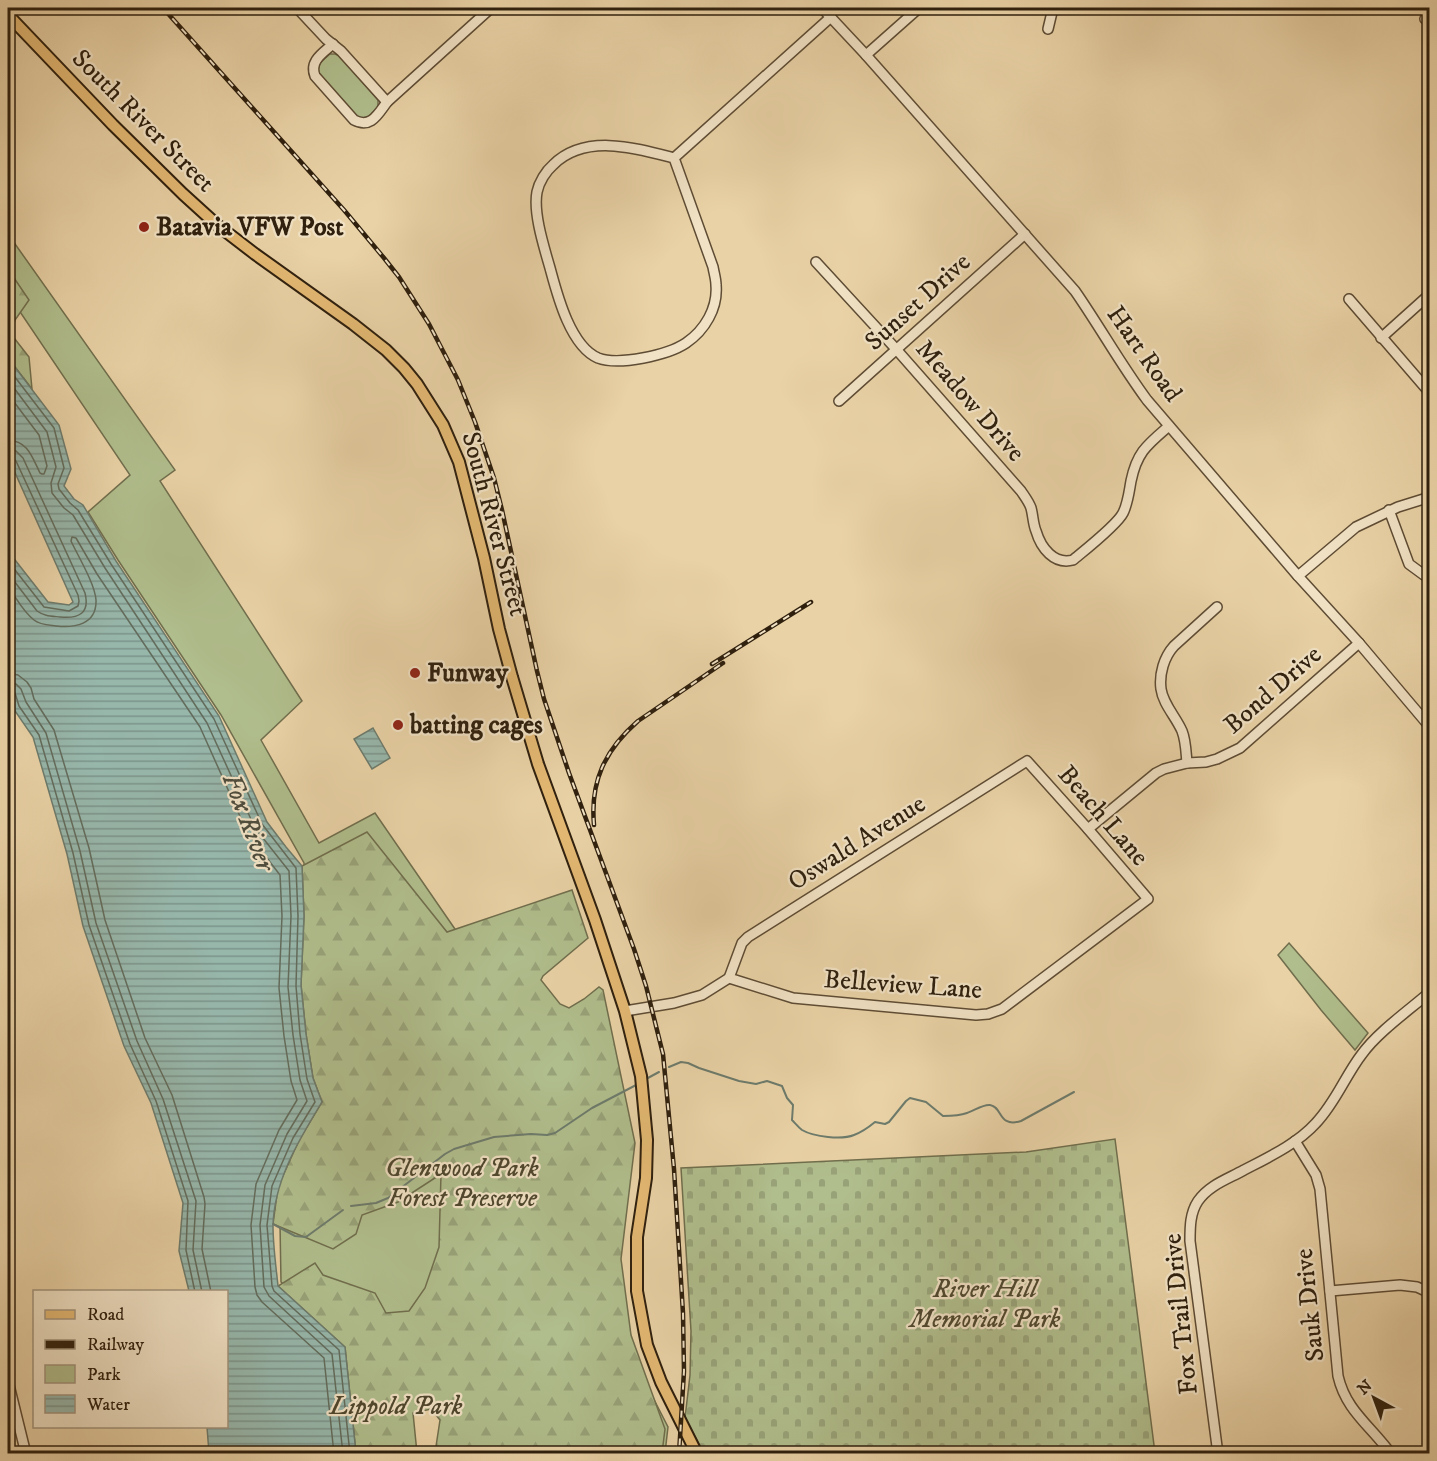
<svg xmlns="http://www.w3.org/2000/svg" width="1437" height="1461" font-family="'IM FELL DW Pica',serif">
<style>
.green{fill:#b0bd8c;stroke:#706e4d;stroke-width:1.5}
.forest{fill:url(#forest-firs);stroke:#706e4d;stroke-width:1.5}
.cemetery{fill:url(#cemetery-stones);stroke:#706e4d;stroke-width:1.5}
.water{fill:url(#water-rules);stroke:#6d7b6c;stroke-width:1.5}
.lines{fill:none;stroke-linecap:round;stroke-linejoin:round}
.shore{stroke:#636c5c;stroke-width:1.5}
.stream{stroke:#6d7b6c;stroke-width:2}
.minor-casing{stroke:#5e4c34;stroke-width:12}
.major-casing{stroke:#2f200e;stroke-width:14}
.minor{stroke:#f1e2c5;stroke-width:9}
.major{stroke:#e4b973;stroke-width:10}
.rail-casing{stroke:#2f200e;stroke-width:4.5}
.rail{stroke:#f1e2c5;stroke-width:2;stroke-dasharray:7;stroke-linecap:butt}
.poi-dot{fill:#8f2418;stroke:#f1e2c5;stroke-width:2}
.labels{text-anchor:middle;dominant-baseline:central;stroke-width:4.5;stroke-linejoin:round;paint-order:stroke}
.street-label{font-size:26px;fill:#2f200e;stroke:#f1e2c5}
.poi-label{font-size:26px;font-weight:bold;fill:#2f200e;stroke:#f1e2c5;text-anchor:start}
.park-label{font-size:26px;font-style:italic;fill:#4f472e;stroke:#f1e2c5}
.water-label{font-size:27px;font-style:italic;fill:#4e4d3d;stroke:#f1e2c5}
</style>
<defs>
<pattern id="forest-firs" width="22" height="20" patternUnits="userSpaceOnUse" patternTransform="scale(1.5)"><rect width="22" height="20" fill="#b0bd8c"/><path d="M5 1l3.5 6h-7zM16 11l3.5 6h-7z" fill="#98a278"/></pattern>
<pattern id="cemetery-stones" width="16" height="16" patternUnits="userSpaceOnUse" patternTransform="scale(1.5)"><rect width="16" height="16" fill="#b0bd8c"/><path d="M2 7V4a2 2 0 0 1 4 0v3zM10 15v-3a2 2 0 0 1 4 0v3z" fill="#98a278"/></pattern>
<pattern id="water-rules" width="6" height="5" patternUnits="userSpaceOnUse" patternTransform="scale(1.5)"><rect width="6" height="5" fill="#97b7ab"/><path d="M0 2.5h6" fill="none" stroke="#7c948a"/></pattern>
</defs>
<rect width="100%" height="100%" fill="#e9d2a6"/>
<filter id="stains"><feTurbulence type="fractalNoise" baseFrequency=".00333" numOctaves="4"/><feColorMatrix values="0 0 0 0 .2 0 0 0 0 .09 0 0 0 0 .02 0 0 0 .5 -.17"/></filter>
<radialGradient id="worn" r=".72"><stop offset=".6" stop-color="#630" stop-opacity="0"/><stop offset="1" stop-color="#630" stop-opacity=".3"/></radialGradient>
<g class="green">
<path d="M330,54H335L340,56L378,100V107L368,117L362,118L356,116L319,74C314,65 323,60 330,54Z"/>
<polygon points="8,234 175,470 160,481 302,701 261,740 319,843 375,813 457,932 619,1258 629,1335 646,1384 668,1427 665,1453 498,1453 345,1344 281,1282 280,1224 306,916 304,863 221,715 118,560 88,512 130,475 8,294"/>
<polygon points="1289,943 1368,1033 1355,1050 1321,1010 1278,955"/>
</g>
<g class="forest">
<polygon points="8,269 29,300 15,320 11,334 29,357 32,389 8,358"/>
<polygon points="367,832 447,932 572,890 588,938 543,976 541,980 560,1004 569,1008 584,999 599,987 603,990 635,1143 621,1259 631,1335 665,1429 662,1453 435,1453 440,1420 431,1409 413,1413 417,1453 356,1453 345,1347 278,1286 315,1263 323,1275 375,1293 386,1313 409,1311 425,1288 439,1247 441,1174 398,1202 362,1215 356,1234 333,1249 273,1224 278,1187 299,1140 322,1102 313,1078 306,1034 301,985 304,916 302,866"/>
</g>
<polygon class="cemetery" points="1115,1139 1155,1453 704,1453 685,1418 690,1375 691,1331 681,1168 1026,1152"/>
<g class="water">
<path d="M8,358L59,425L71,469L64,486L74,499L83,505L116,561L219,716L267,822L286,847L302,866L304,916L301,985L306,1034L313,1078L322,1102C299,1140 274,1180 273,1226C273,1246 276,1266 278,1286L345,1347L356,1453H209L207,1427L226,1426V1292L189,1291L179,1251L183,1203L151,1103L124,1046L83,926L67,854L33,737L13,708L8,686V551L48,602L69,605L73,602L8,457Z"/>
<polygon points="373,728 390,758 372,769 354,739"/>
</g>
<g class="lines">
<g class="shore">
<polyline points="8,368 54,428 64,468 58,484 59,489 70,503 78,510 111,564 214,719 262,824 296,868 298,916 296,986 300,1034 307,1079 315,1102 293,1138 272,1186 267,1225 272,1286 274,1291 339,1350 350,1454"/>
<polyline points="8,380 47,432 56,467 51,483 52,493 64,508 73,515 105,568 207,723 255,828 289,871 291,916 288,987 293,1035 300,1080 307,1101 287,1134 265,1185 260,1225 264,1287 269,1296 332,1354 343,1454"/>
<path d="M8,394L39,435L47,466L44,474H42L40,473C32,457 28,441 8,440"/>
<path d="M8,449L16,451L23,458L85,593C90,613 79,619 60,617C51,616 44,616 37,611L8,573"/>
<polyline points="8,457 13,458 16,461 78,595 79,601 78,606 69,611 44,607 8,561"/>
<path d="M8,587C16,597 23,612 34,620C40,625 48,625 56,626C74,628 97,625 96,600C95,584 78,556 71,541L72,537L76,538L97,574L200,727L247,832L280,875L282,916L279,988L284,1036L291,1081L297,1100L279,1130L256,1184L251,1225L255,1287L257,1295L262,1302L324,1358L334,1454"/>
<polyline points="8,673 18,675 27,682 31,688 34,699 54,730 89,848 105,920 145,1038 172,1095 204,1197 205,1204 202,1249 211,1292"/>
<polyline points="8,682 16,684 21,689 26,702 46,733 80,851 96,923 137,1041 163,1099 196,1201 193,1250 202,1292"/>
<polyline points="8,690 12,690 15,693 19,706 39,735 73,853 89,925 130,1044 156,1101 188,1201 186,1250 195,1292"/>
</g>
<g class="stream">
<path d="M669,1067L681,1062L688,1063L699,1068L739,1081L756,1084L767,1081L782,1086L787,1098L793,1105L792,1120C795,1123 798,1127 802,1130C814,1137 842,1140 854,1135C862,1132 869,1127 875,1122L885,1124L889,1122L906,1101L910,1098L926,1102L943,1116C951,1116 959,1116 967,1113C974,1111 983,1104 990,1105C1003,1107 998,1128 1021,1121L1074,1092"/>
<polyline points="646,1079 659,1072"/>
<polyline points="351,1206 376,1203 388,1198 445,1154 454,1149 494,1137 531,1134 547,1135 555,1133 592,1108 638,1084"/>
<polyline points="273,1224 295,1236 306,1237 343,1210"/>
</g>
<g class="minor-casing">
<g id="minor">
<polyline points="297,8 326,39 341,51 387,102"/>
<path d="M822,8L866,55L1075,291C1100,327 1121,365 1147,400L1298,576L1359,643L1430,727"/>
<polyline points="1425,19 1430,15"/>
<polyline points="1048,29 1053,8"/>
<path d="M333,44C323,53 309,61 315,76L354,120C371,129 378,114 387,102L491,8"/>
<polyline points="866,55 919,8"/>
<path d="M674,158C636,148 585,133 553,165C546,171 539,182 537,192C533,213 544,247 550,268C557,294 570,346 598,358C619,366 668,355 686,343C705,330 718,308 716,285C716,279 714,273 713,267L674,158L831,17"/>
<path d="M816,262L896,349L1021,491C1025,497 1029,502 1031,508C1033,515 1033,524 1036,531C1041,548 1054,565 1073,560C1085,550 1117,525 1123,513C1128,503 1129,492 1131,481C1137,452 1147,445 1169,426"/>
<polyline points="1349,299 1430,393"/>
<polyline points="1381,338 1430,294"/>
<polyline points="839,401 1025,234"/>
<polyline points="1389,510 1409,564 1424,575"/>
<polyline points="1298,576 1356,527 1398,507 1430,497"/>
<polygon points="1027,761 1088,829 1148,899 1002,1009 988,1014 976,1015 793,998 729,978 742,943 748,937"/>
<path d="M1187,763C1186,753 1186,741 1182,731C1176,717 1163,704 1161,689C1159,674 1164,657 1174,646L1217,607"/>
<polyline points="1088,829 1156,773 1164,769 1187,763 1206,762 1217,759 1240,748 1359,643"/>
<polyline points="625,1011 674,1003 702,995 729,978"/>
<path d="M1295,1141L1316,1175L1320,1189L1338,1376C1346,1411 1371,1426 1391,1454"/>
<polyline points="1330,1291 1400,1285 1417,1287 1430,1293"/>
<polyline points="8,1381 26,1454"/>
<path d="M1218,1454L1190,1241C1190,1227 1190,1213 1198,1201C1209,1185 1228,1179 1244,1170C1269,1157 1297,1144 1316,1123C1336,1102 1345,1076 1362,1054C1378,1032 1408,1011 1430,992"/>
</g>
</g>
<g class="major-casing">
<polyline id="major" points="8,15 113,125 183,194 216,224 255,254 353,324 386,350 404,368 417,384 443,425 459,462 484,558 499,629 512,677 538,764 595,920 625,1011 641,1076 647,1140 646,1178 637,1237 637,1291 647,1345 661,1382 697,1454"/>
</g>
<use href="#minor" class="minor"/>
<use href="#major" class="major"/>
<g class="rail-casing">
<g id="rail">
<polyline points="163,8 344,210 384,258 399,277 429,324 458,380 475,422 494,478 502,510 537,671 544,699 569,773 634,949 646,986 663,1054 674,1169 683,1313 684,1371 679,1454"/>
<polyline points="712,664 811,602"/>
<path d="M594,825C590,781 605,750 638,721L723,663"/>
</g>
</g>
<use href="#rail" class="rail"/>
</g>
<g class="poi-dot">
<circle cx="144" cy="227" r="6"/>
<circle cx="415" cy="673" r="6"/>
<circle cx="398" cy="725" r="6"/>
</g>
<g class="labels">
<g class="street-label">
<text transform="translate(143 121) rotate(45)">South River Street</text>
<text transform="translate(918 302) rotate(-42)">Sunset Drive</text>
<text transform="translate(1144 354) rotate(55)">Hart Road</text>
<text transform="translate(970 401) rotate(49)">Meadow Drive</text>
<text transform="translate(494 524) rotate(75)">South River Street</text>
<text transform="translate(1273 690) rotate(-41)">Bond Drive</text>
<text transform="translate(1103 816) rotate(49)">Beach Lane</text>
<text transform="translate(857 843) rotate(-32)">Oswald Avenue</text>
<text transform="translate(903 985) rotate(4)">Belleview Lane</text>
<text transform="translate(1310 1305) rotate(-96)">Sauk Drive</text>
<text transform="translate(1181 1314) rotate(-96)">Fox Trail Drive</text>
</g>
<g class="poi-label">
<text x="156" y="227">Batavia VFW Post</text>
<text x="427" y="673">Funway</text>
<text x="410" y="725">batting cages</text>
</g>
<g class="park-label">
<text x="462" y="1168">Glenwood Park<tspan x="462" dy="30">Forest Preserve</tspan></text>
<text x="985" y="1289">River Hill<tspan x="985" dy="30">Memorial Park</tspan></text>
<text x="396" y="1406">Lippold Park</text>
</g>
<g class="water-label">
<text transform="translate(248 822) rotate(69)">Fox River</text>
</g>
</g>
<rect width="1437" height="1461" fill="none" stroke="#e9d2a6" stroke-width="30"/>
<rect x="9" y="9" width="1419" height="1443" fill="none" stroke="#2f200e" stroke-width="3"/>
<rect x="15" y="15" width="1407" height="1431" fill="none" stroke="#2f200e" stroke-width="1.5"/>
<rect x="33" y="1290" width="195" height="138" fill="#f1e2c5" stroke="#a3947c" stroke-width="1.5"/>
<rect x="45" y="1310" width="30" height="9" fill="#e4b973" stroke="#a3947c" stroke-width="1.5"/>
<text x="87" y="1320" font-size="18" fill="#2f200e">Road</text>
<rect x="45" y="1340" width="30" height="9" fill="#2f200e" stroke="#a3947c" stroke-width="1.5"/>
<text x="87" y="1350" font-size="18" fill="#2f200e">Railway</text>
<rect x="45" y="1365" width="30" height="18" fill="#b0bd8c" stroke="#a3947c" stroke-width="1.5"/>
<text x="87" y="1380" font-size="18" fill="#2f200e">Park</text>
<rect x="45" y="1395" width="30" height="18" fill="url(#water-rules)" stroke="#a3947c" stroke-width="1.5"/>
<text x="87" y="1410" font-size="18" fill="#2f200e">Water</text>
<g transform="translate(1374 1398) rotate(319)" stroke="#f1e2c5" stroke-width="4.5" paint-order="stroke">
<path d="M0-4.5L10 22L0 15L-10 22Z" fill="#2f200e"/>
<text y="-9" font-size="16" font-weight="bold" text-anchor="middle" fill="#2f200e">N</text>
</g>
<rect width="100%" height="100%" filter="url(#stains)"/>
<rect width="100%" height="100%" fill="url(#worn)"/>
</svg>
